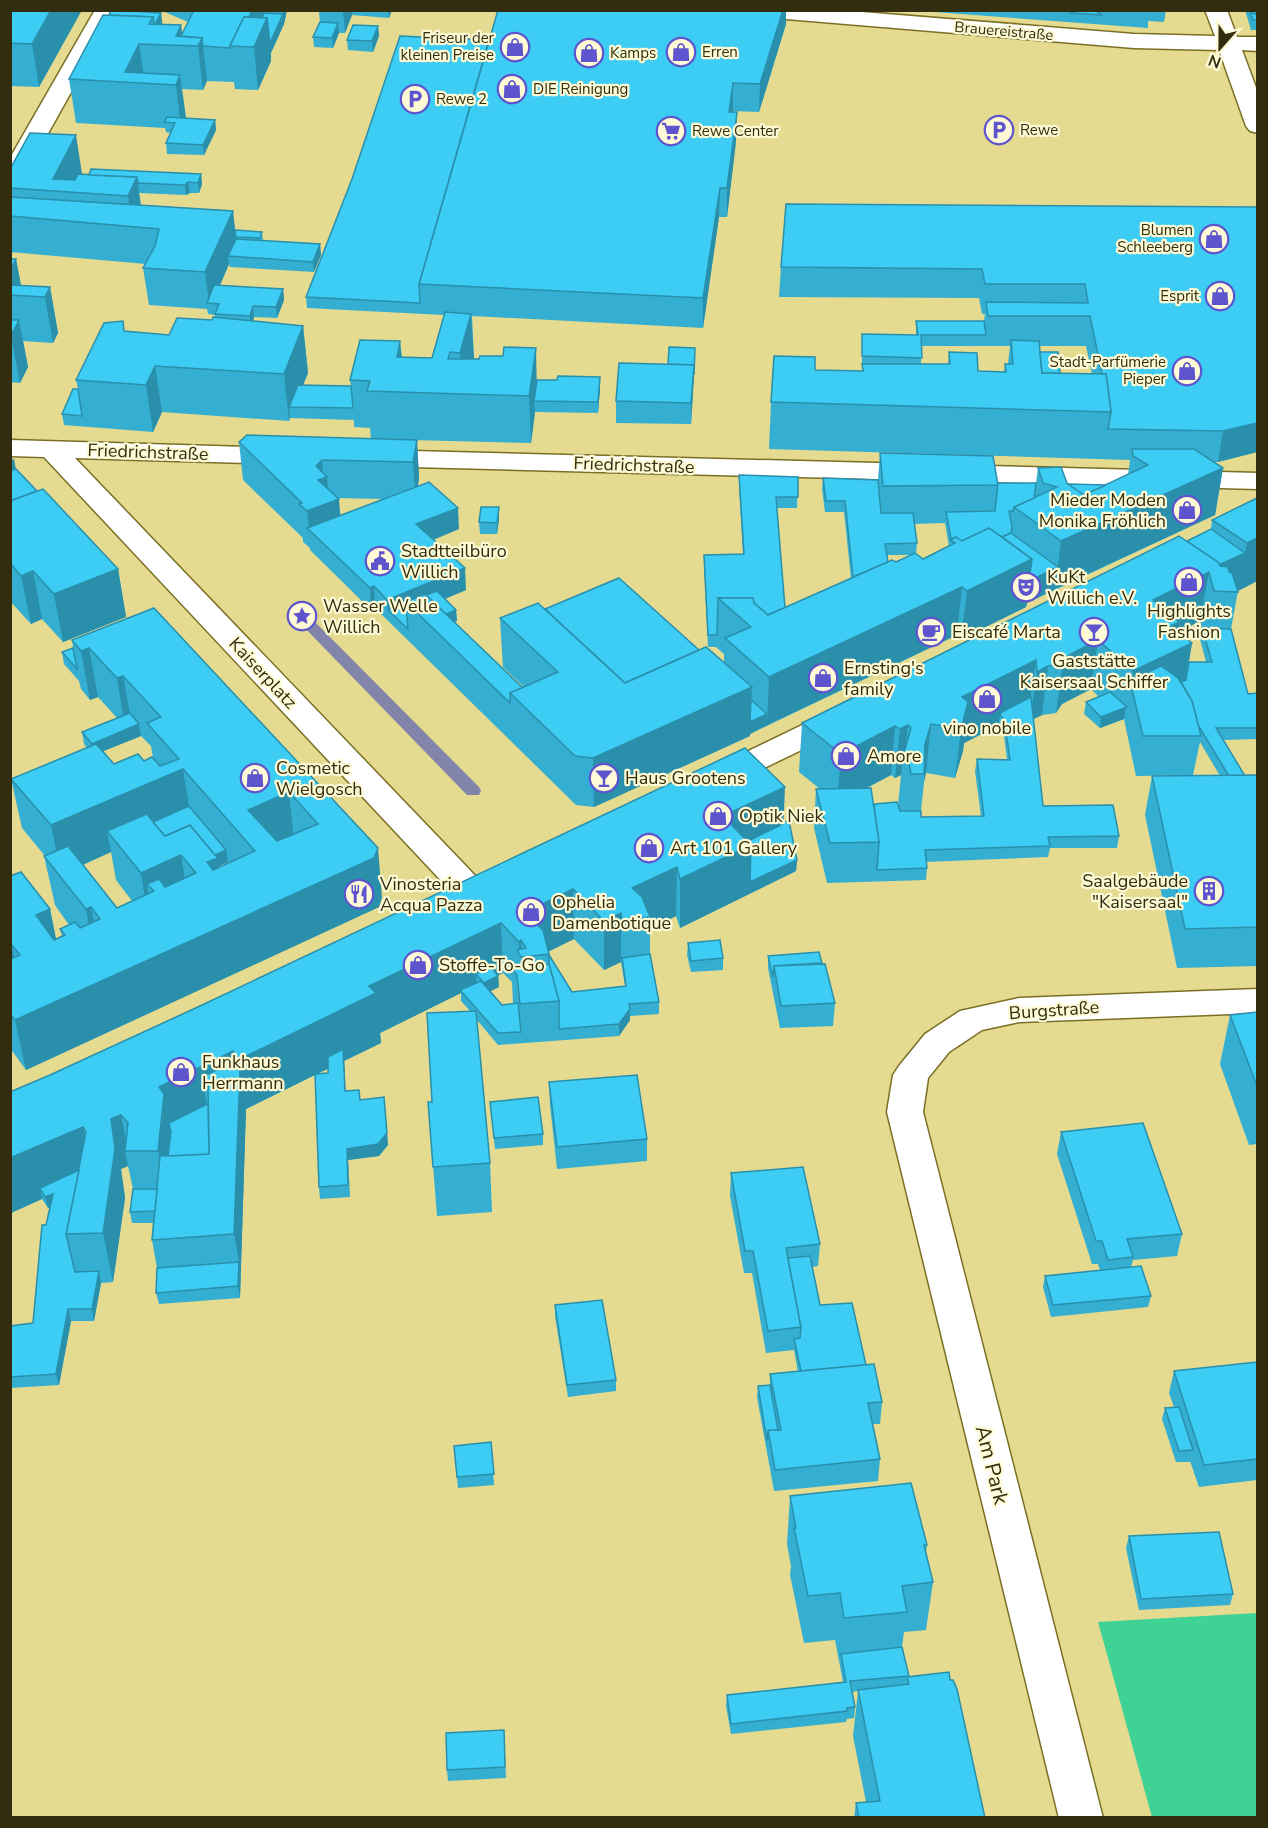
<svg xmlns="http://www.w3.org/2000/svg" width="1268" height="1828" font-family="'Nunito Sans',sans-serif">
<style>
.green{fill:#3ed295}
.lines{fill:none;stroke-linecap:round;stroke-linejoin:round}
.stream{fill:#8284aa;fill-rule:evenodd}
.minor-casing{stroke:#796f25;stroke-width:3}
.minor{fill:#fff;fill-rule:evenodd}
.wall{fill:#34afd2;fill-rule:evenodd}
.shaded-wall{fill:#2a8fab}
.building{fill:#3cccf4;stroke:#2a8fab;stroke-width:1.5;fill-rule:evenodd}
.labels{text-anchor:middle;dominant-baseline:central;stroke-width:4.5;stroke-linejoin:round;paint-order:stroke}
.far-street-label{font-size:15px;fill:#312d0e;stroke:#fefad6}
.far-poi-label{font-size:15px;fill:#312d0e;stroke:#fefad6;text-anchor:start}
.street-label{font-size:18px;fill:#312d0e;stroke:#fefad6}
.poi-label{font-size:18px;fill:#312d0e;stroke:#fefad6;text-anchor:start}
.near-street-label{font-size:21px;fill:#312d0e;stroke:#fefad6}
</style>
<rect width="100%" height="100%" fill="#e4da90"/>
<polygon class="green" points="1257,1613 1257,1817 1152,1817 1098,1622"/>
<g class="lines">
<polygon class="stream" points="304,614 309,616 479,787 481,791 479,795 467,795 299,622 297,619"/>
<g class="minor-casing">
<g id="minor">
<polygon points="95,10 117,10 22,180 18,185 10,187 10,158"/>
<polygon points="740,10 837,10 1134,34 1215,36 1205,10 1227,10 1237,37 1258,37 1258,51 1242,50 1258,93 1258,133 1250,131 1246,126 1219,50 1134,48 750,16 742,15"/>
<polygon points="10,440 285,448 295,450 299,456 295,462 285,464 75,458 487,888 491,896 487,904 475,907 463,904 44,457 10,456"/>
<polygon points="372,450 1258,473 1258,489 372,466 362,464 358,458 362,452"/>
<polygon points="842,708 853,711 857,718 853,725 727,786 716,789 705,786 700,779 705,772 831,711"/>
<polygon points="1258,989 1258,1013 1019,1022 982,1030 949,1052 928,1078 923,1112 1103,1818 1059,1818 887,1112 893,1075 899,1066 925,1034 960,1011 1019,998"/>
</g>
</g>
<use href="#minor" class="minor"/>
</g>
<g class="wall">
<polygon points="10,10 81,10 39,87 10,86"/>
<polygon points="160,10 287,10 284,24 271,53 271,61 258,90 235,89 234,82 207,81 203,90 182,89 186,118 215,120 216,130 204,155 167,154 166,143 171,133 166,132 165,128 76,123 69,79 109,15 161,13 162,24 181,25 182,34 188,22"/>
<polygon points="304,10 392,10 389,18 352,15 345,33 339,33 333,48 314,47 313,37 320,22 319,12"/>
<polygon points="498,10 786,10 786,24 759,112 733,111 736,141 727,217 719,217 703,328 472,316 474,359 537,380 557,380 600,377 600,388 598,413 535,412 531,443 371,439 370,428 354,427 354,420 290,418 289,421 162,412 153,432 64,425 62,414 78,389 76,380 124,331 169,335 212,320 215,317 215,315 208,314 207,309 149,305 143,268 146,264 10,252 10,169 89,175 201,174 202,184 199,193 190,193 186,195 139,193 141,205 233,211 235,230 262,232 263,241 320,244 321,255 314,272 230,267 229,264 220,285 283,289 284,300 277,318 254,317 253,321 303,326 308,373 303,385 351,386 350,380 400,341 402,357 432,358 444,315 307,308 306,297 489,40"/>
<polygon points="907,10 1166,10 1164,22 1148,21 1148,28"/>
<polygon points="1245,10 1257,10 1257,30 1251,30"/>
<polygon points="378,26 379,36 373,52 348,50 347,40"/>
<path d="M1257,207V452L1218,462H1214L1223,468L1215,515L1027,603L1026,607L961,639L957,635L750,734V736L594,807L576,805L375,608L371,610L368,607L310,550V548L303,542V538L243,480L239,442L417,440L419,478L418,486L459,529L433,540L466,590L445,599L456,610L457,621L454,622L523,688L524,687L503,667L500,618L545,609L699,650L724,663V654L716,647H708L704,566V555L743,554L739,487V475L798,477L797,508H777L785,608L851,578L844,512H825L822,489L823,478L878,480L880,453L998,483H1036L1038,468L1068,484L1106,485L1128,475L1130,460L769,449L771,402L815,370L862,371V334L916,335V321H984L985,314H982L979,298L779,297L781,267ZM921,346H1010L1008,364H1005L1004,372L978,371L949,352L948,364H921ZM1039,346H1086L1092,374L1060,373L1040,352ZM338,498L382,499L340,515ZM945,523L949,546L923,559L916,554L917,543L914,524ZM887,555H911L896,562H888Z"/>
<polygon points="10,259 16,259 21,286 50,287 58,333 53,343 23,341 28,367 20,383 10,382"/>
<polygon points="695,359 691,424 616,423 616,401 668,364"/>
<polygon points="10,455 16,469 37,491 118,569 126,617 63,642 42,619 31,624 10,601"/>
<path d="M1257,498V581L1238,591L1231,629L1248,694L1257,693V739L1223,740L1245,776L1257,775V966L1177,968L1145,815L1152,776H1220L1200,742L1193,775L1136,776L1124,719L1100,728L1084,714L1086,702L1099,697L1091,689L1062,704L1056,713L1042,715L1033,719L1043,806L1119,836L1117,848H1050L1048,857L926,862L927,868L926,880L827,883L814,828L816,789H820L799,772L802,723L1211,529L1212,520ZM1200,621L1202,628L1200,639L1206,662H1189L1192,643L1179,632ZM999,725L1004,736L1007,759H977L975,771L981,816L921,817V811L924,782L926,773L955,778L963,751L964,743ZM891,775L895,778L901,775L898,805L874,806L867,788Z"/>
<polygon points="499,507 499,519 497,534 480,534 479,522"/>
<path d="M154,608L382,897L379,907L26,1070L10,1048V876L50,909L56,939L62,936L60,929L69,925L55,905L44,856H45L22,828L11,779L87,748L84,744L82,732L117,718L98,697L90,700L81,689L79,681L64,664L62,652L73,648L72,640ZM141,736L151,746L153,758L144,761L114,764L103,751ZM111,852L116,880L132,901L117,908L83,865ZM228,862L229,863L219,867V866Z"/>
<path d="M783,822L797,860L796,871L680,928L676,916L650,929V954L659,1002V1014L630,1016V1020L619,1036L498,1045L477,1020L490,1163L492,1212L437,1216L428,1102H432L470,1011L461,1001V993L380,1033L381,1043L344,1061L345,1091L360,1100L384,1097L388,1145L379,1156L348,1160L350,1197L320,1199L319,1187L315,1075L246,1109L240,1298L159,1304L156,1293L157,1268L152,1240L153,1223H132L130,1212L133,1189L128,1166L121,1169L125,1198L113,1282L101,1283L94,1321H71L59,1385L10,1388V1326L33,1323L46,1225L50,1208H48L42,1199L11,1213L10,1211V1092L50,1075L200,1006ZM574,939L604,970L621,962L625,986L572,992L549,955L548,952ZM503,973L512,982L513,1004L502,1005L490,991L499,987L498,975ZM328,1069V1073L317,1074L321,1072Z"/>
<polygon points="688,943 723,958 723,970 691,972 687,955"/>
<polygon points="819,952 822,964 835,1003 833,1026 780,1028 768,968 768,956"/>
<polygon points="1257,1012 1257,1144 1249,1145 1220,1064 1230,1015"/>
<polygon points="549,1082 647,1139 647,1161 557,1169 550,1105"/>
<polygon points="490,1102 543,1134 543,1145 495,1149"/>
<polygon points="1061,1132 1182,1234 1177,1256 1133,1260 1131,1267 1151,1296 1148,1307 1051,1317 1043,1287 1045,1276 1100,1270 1098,1264 1092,1264 1057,1154"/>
<polygon points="731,1173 820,1244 818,1266 812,1267 820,1305 866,1365 882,1402 880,1424 873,1424 880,1459 878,1481 774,1491 757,1397 758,1386 770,1385 770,1374 798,1372 794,1350 766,1353 752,1273 744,1273 730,1196"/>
<polygon points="555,1305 616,1380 616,1391 568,1397 555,1316"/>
<polygon points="1257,1362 1257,1480 1199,1487 1190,1461 1190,1462 1176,1462 1162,1419 1165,1408 1174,1407 1169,1393 1174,1371"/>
<polygon points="491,1442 494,1485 458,1488 454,1446"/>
<polygon points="790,1496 927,1545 926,1552 933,1582 926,1630 904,1632 902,1647 909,1676 950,1680 985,1818 854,1818 856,1803 866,1802 853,1736 858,1691 852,1692 855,1707 854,1718 847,1719 846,1722 731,1734 726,1706 727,1695 843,1682 835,1640 804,1643 790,1575 791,1566 787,1544"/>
<polygon points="1129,1536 1233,1594 1230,1605 1139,1610 1126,1548"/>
<polygon points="504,1730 506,1778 448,1781 447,1770"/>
</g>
<g class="shaded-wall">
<polygon points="51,10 81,10 81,12 39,87 32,44"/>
<polygon points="252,10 264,10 265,22 267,18 283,14 282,10 287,10 284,24 271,53 271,61 258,90 254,47 235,46"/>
<polygon points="343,10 351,10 352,15 345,33"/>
<polygon points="388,10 392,10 389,18"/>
<polygon points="783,10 786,10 786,24 759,112 760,84"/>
<polygon points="161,13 165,45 154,26"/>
<polygon points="338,23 339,33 333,48 332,38"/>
<polygon points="181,25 184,45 176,36"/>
<polygon points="378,26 379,36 373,52 372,41"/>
<polygon points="202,38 207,81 203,90 198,46"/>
<polygon points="139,44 145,83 125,72"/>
<polygon points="180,75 186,119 181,129 176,85"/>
<polygon points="733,83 733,111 728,140 729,112"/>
<polygon points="737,112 736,141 727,217 727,188"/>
<polygon points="215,120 216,130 204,155 203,145"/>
<polygon points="76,135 83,180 55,191 53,179"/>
<polygon points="201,174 202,184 199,193 198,183"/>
<polygon points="137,177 143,222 132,227 128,196"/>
<polygon points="188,182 190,193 186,195 185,185"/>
<polygon points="720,188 719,217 703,328 703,298"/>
<polygon points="233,211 237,248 228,256 229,264 212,304 209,304 205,272"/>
<polygon points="320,244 321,255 314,272 313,262"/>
<polygon points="16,259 23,296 10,295 10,271"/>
<polygon points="50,287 58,333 53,343 45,297"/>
<polygon points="283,289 284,300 277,318 276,307"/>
<polygon points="253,306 254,317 251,327 250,316"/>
<polygon points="471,314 474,360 462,394 460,353"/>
<polygon points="19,320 28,367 20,383 11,336"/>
<polygon points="303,326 308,373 294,407 289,407 290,418 289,421 284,374"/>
<polygon points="400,341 404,388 397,357"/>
<polygon points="536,348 537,394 534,401 535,412 531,443 529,396"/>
<polygon points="695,348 695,359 691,424 691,403"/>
<polygon points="155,366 162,412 153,432 146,385"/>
<polygon points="600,377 600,388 598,413 598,402"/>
<polygon points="1257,423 1257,452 1218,462 1223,431"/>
<polygon points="417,440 419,478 416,500 413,462"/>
<polygon points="14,459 23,506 10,511 10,460"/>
<polygon points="322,460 323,478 327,477 329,503 339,499 342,537 309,529 307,511 316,466"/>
<polygon points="1223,468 1215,515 1055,589 1061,541"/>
<polygon points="499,507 499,519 497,534 497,523"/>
<polygon points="458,508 459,529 418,546 416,524"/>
<polygon points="1257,538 1257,581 1236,592 1211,569 1245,553 1247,543"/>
<polygon points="1032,559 1058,567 1055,589 1027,603 1026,607 961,639 967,591"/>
<polygon points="465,568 466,590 415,611 406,602 406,615 388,610 387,600"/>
<polygon points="118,569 126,617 63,642 54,594"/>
<polygon points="33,571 42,619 31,624 21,576"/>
<polygon points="1209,572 1200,621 1178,632 1192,643 1183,691 1131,685 1133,671 1153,600"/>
<polygon points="374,586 375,608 371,610 370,588"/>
<polygon points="962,587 957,635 767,725 769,677"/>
<polygon points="456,610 457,621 435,630 426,622"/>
<polygon points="1098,640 1091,689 1062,704 1056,713 1063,664 1069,655"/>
<polygon points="89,648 98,697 90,700 81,651"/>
<polygon points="1036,660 1029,709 1000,713 999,725 964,743 963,751 955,778 961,729 962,697"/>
<polygon points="1048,666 1042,715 1030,721 1037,672"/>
<polygon points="123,676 132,725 125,727 117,678"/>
<polygon points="752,687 750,722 767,714 767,725 750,734 750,736 594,807 593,758"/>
<polygon points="1126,708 1124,719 1100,728 1101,717"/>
<polygon points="139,724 141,736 94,755 92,744"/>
<polygon points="931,724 926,773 924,782 925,744"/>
<polygon points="908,725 904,760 903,756 901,775 895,778 900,729"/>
<polygon points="895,726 891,775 837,803 841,754"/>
<polygon points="183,769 191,818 107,831 111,852 61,874 51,825"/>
<polygon points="785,787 783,836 797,860 796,871 680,928 680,879 723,816"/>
<polygon points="289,792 294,841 256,858 248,810"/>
<polygon points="378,848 382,897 379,907 26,1070 15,1020"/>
<polygon points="226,850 228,862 219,866 225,907 190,866"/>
<polygon points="181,855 189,905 154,891 147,884 153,920 149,922 141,873"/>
<polygon points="677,867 676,916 650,929 650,917 632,888"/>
<polygon points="573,889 574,939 541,955 524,913"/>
<polygon points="91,907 100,956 95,959 86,909"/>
<polygon points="50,909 60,959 36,915"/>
<polygon points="621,913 621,962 604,970 604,921"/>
<polygon points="501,923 503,973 484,982 476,974 477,986 460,990 461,993 380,1033 381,1043 344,1061 346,1102 343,1061 246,1109 240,1298 238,1286 239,1262 208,1083 202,1077 209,1116 165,1189 158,1151 159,1087 233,1051 239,1092 240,1070 238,1060 369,986"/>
<polygon points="521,940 522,957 519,953 519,942"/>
<polygon points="10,942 11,943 22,992 10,978"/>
<polygon points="498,976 499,987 485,994 484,983"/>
<polygon points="630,1009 630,1020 619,1036 619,1024"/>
<polygon points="384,1097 388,1145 379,1156 348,1160 350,1197 347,1149"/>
<polygon points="121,1115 128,1151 125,1151 128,1166 121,1169 125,1198 113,1282 103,1233 111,1119"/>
<polygon points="83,1127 93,1174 56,1205 48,1208 45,1197 40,1188 42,1199 11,1213 10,1209 10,1158"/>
<polygon points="99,1271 101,1283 94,1321 92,1309"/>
<polygon points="68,1309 71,1321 59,1385 56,1374"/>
</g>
<g class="building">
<polygon points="10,10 51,10 32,44 10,43"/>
<polygon points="111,10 118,10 161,13 155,24 154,24 153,17 109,15"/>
<polygon points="194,10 252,10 249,17 244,17 230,46 230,48 203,46 202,38 181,36"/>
<polygon points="498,10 783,10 760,84 733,83 729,112 737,112 727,188 720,188 703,298 419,284"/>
<polygon points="1077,10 1094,10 1102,15 1071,13"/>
<polygon points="1250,12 1257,15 1257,20 1253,20"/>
<polygon points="264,13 283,14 270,43 267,18 262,18"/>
<polygon points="103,15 153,17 149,24 181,25 176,36 202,38 198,46 139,44 125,72 180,75 176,85 69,79"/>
<polygon points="244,17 267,18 254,47 230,46"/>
<polygon points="320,22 338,23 332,38 313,37"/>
<polygon points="353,25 378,26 372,41 347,40"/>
<polygon points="400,36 489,40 419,284 420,303 306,297 352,179"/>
<polygon points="167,117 215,120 203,145 166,143 175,123 164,122"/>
<polygon points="30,133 76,135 53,179 75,180 78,174 137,177 128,196 10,188 10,169"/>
<polygon points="91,169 201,174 198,183 188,182 185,185 138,183 137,177 89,175"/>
<polygon points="10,197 233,211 205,272 143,268 155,246 159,229 10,216"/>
<polygon points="786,204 1257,207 1257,423 1223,431 1108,429 1111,412 1106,374 1102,374 1090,316 988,316 986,302 1088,303 1085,284 985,284 982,269 781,267"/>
<polygon points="235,230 262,232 260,238 236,237"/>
<polygon points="236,239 320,244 313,262 228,256"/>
<polygon points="10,259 16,259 10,271"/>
<polygon points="10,285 50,287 45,297 10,295"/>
<polygon points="214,285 283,289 276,307 253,306 250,316 215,314 219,304 207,303"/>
<polygon points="445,312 471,314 460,353 450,352 448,359 479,359 480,356 503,356 504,347 536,348 529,396 367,391 370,381 350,380 360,340 400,341 397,357 432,358"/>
<polygon points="213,317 303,326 284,374 155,366 146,385 76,380 104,323 123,321 124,331 169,335 177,318 212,320"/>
<polygon points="10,320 19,320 11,336 10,336"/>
<polygon points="916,321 984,321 986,335 921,335 922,358 862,356 862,334 918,335"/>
<polygon points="1011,340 1039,341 1042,373 1106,374 1111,412 771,402 774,356 815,357 815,370 863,371 862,364 950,364 949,352 977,353 978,371 1006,372 1005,364 1013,364"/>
<polygon points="669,347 695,348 694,375 694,365 668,364"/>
<polygon points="1040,352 1058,352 1060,373 1042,373"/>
<polygon points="619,363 694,365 691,403 616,401"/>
<polygon points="558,376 600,377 598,402 534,401 537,380 557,380"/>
<polygon points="298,385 351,386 353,408 289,407"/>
<polygon points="73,389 78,389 82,416 62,414"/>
<polygon points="247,435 417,440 413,462 322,460 316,466 327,477 318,480 339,499 307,511 299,504 302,503 239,442"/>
<polygon points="1132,449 1194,449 1223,468 1061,541 1014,507 1057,487 1043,483 1038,468 1061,467 1067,483 1084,495 1148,465 1133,456"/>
<polygon points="880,453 993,456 998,485 883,486"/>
<polygon points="16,469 37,491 10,501 10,471"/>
<polygon points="739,475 798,477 798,497 776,497 785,608 768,615 754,603 753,598 718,598 717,635 708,635 704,555 744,554"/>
<polygon points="823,478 878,480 881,513 913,513 917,543 885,544 888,562 853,577 845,501 826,501"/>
<polygon points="429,482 458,508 416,524 465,568 387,600 374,586 370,588 367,585 307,528"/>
<polygon points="998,483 1036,483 1034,498 1014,507 1013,511 1009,511 1012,526 1011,533 1002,537 989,528 962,541 956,537 951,539 946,512 995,511"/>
<polygon points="1068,484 1106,485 1084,495"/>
<polygon points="43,489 118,569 54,594 33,571 21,576 10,563 10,501"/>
<polygon points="1257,498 1257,538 1247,543 1212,520"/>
<polygon points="481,507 499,507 497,523 479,522"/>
<polygon points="989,528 1032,559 967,591 962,587 769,677 725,638 751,627 718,598 753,598 754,603 768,615 892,560 896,562 915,553 923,559 955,543 950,540 956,537 962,541"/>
<polygon points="1211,529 1245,553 1219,565 1219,563 1187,541"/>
<polygon points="1011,533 1058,567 1029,581 1032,559 1002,537"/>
<polygon points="1179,536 1219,563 1220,566 1228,567 1229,572 1232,573 1238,592 1214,591 1209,572 1153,600 1179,622 1171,626 1192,643 1133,671 1098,640 1069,655 1063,664 1048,666 1037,672 1036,660 962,697 968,702 961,729 931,724 925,744 924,774 911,774 909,762 905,762 903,756 911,728 908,725 900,729 895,726 841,754 802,723"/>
<polygon points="619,578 699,650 625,683 545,609"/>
<polygon points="437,591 456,610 446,614 426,595"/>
<polygon points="425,594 523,688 510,693 510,703 406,602"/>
<polygon points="406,603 408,629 388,610"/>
<polygon points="538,603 625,683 706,647 752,687 593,758 575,756 510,693 558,672 500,618"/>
<path d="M154,608L378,848L374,858L15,1020L10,1014V959L20,955L10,943V876L21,872L50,909L36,915L54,940L65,935L60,929L75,922L80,928L100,919L91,907L86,909L44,856L68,846L117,908L154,891L147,884L159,879L165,887L196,873L181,855L141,873L107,831L147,814L165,836L190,825L218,858L207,862L213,870L255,851L183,769L51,825L11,779L96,744L114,764L138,754L144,761L152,757L160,766L179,759L147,723L161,717L123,676L117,678L89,648L81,651L72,640ZM289,792L318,824L277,841L248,810Z"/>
<polygon points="1202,628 1231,629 1248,694 1257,693 1257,728 1216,728 1245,776 1229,776 1198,725 1192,701 1181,682 1186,680 1189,662 1212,662"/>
<polygon points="73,648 77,669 62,652"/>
<polygon points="1161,666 1178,678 1192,701 1201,736 1143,736 1130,681"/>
<polygon points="1110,692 1127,707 1101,717 1086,702"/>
<polygon points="1031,697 1043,806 1113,805 1119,836 1048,837 1050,846 925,850 927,868 877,870 879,842 874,806 875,804 897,802 900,811 921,811 921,817 984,816 977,759 1010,760 1005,724 1000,713"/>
<polygon points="751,700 767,714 750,722"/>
<polygon points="130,713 139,724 92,744 82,732"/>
<polygon points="745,748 785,787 723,816 751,845 680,879 677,867 632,888 642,897 650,917 622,920 621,913 604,921 573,889 524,913 543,930 549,954 521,957 517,950 526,948 521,940 519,942 501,923 369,986 376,993 238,1060 233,1051 159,1087 164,1094 158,1151 125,1151 128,1123 121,1115 111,1119 115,1149 103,1233 66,1234 86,1132 83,1127 10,1158 10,1092 50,1075 200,1006"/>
<polygon points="1257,775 1257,927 1185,929 1152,776"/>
<polygon points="871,788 879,842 830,843 816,789"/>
<polygon points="189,806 226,850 215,855 190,825 165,836 153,822"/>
<polygon points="789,821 797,860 750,882 751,845 748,841 783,824 783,822"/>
<polygon points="720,940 723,958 691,961 688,943"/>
<polygon points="819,952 822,963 774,966 773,977 768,956"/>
<polygon points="650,954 659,1002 629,1004 630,1009 619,1024 559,1029 559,1001 549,964 549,955 572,992 626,986 622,958"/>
<polygon points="549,964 559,1001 520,1004 517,975 511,968"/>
<polygon points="825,964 835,1003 781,1006 774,966"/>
<polygon points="491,967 498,976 484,983 476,974"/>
<polygon points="481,981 502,1005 518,1003 521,1032 498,1033 460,990"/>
<polygon points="476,1011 490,1163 433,1167 428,1102 432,1102 427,1013"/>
<polygon points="1257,1012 1257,1086 1230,1015"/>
<polygon points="343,1049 345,1091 359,1090 360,1100 384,1097 387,1133 378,1144 347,1149 348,1185 319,1187 315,1074 328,1073 328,1057"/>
<polygon points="234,1061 240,1070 234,1234 152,1240 160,1156 209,1154 208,1083 202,1077"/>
<polygon points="637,1075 647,1139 557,1147 549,1082"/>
<polygon points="538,1097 543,1134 494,1138 490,1102"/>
<polygon points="207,1104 208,1106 209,1154 168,1156 171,1132 169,1123"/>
<polygon points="1143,1123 1182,1234 1127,1239 1133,1257 1108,1260 1102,1241 1096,1241 1061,1132"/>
<polygon points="803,1167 820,1244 786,1248 801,1327 768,1331 753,1251 745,1251 731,1173"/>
<polygon points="79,1170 66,1234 75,1272 99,1271 92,1309 68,1309 56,1374 10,1377 10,1326 33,1323 42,1225 46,1225 53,1194 45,1197 40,1188"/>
<polygon points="133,1189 157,1189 155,1211 130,1212"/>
<polygon points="810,1256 820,1305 852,1303 866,1365 801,1371 794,1339 800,1338 801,1327 788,1258"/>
<polygon points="239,1262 238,1286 156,1293 157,1268"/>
<polygon points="1141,1266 1151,1296 1053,1305 1045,1276"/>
<polygon points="602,1300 616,1380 567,1385 555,1305"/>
<polygon points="1257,1362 1257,1459 1204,1465 1174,1371"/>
<polygon points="874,1364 882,1402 868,1403 880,1459 775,1470 768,1430 781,1430 770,1374"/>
<polygon points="770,1385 778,1430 768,1430 767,1441 758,1386"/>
<polygon points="1179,1407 1193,1450 1179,1451 1165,1408"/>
<polygon points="491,1442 494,1474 457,1477 454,1446"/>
<polygon points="911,1483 927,1545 924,1545 933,1582 902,1586 907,1612 844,1618 840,1593 808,1596 794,1528 796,1528 790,1496"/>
<polygon points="1219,1532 1233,1594 1141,1599 1129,1536"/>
<polygon points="902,1647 909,1676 850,1681 855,1707 847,1708 847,1711 731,1724 727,1695 846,1682 841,1654"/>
<polygon points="949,1672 950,1680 953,1680 957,1689 985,1818 859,1818 856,1803 880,1801 858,1690 909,1684 907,1677"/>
<polygon points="504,1730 505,1767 447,1770 446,1733"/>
</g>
<defs>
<g id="shop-ring" transform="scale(1.5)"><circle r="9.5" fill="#fefad6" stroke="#5e55ce" stroke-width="1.5"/><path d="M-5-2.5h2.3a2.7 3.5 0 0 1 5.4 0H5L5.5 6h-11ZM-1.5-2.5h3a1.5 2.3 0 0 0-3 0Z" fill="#5e55ce"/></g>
<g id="parking-ring" transform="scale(1.5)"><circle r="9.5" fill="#fefad6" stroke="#5e55ce" stroke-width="1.5"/><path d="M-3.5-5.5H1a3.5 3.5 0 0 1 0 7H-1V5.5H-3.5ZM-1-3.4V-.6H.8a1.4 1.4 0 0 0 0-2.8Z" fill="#5e55ce"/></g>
<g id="supermarket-ring" transform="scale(1.5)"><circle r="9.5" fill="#fefad6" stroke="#5e55ce" stroke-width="1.5"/><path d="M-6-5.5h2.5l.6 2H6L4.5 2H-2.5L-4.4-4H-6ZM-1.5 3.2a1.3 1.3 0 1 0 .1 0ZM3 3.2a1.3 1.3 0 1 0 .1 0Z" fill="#5e55ce"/></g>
<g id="civic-ring" transform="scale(1.5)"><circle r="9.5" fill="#fefad6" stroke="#5e55ce" stroke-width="1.5"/><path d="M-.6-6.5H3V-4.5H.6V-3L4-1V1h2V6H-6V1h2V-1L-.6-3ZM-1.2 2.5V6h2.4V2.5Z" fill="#5e55ce"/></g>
<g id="theatre-ring" transform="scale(1.5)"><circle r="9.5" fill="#fefad6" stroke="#5e55ce" stroke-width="1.5"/><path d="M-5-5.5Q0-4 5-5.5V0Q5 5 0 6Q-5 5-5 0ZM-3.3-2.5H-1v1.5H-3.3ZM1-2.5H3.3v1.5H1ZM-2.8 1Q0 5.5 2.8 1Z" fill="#5e55ce"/></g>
<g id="sight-ring" transform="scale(1.5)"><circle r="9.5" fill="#fefad6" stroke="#5e55ce" stroke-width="1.5"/><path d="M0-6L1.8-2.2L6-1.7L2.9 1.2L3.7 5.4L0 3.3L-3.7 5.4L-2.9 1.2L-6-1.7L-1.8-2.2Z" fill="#5e55ce"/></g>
<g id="cafe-ring" transform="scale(1.5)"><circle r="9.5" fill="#fefad6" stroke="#5e55ce" stroke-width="1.5"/><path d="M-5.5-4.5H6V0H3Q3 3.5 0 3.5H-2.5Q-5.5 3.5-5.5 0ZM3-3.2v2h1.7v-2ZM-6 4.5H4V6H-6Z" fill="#5e55ce"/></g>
<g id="bar-ring" transform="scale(1.5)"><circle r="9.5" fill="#fefad6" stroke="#5e55ce" stroke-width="1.5"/><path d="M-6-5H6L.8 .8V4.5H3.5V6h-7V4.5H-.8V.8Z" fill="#5e55ce"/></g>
<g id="building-ring" transform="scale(1.5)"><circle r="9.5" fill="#fefad6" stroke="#5e55ce" stroke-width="1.5"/><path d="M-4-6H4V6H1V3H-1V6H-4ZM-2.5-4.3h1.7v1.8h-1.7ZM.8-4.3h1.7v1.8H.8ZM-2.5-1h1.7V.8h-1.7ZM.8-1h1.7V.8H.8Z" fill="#5e55ce"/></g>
<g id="restaurant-ring" transform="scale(1.5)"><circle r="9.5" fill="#fefad6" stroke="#5e55ce" stroke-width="1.5"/><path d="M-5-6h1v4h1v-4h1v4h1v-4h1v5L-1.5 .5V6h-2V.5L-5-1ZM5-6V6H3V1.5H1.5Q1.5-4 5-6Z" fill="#5e55ce"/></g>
</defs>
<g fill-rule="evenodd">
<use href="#shop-ring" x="515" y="47"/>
<use href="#shop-ring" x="681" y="52"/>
<use href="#shop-ring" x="589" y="53"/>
<use href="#shop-ring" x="512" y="89"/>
<use href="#parking-ring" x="415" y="99"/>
<use href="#parking-ring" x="999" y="130"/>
<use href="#supermarket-ring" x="671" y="131"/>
<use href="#shop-ring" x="1214" y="239"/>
<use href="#shop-ring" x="1220" y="296"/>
<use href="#shop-ring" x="1187" y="371"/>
<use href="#shop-ring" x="1187" y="510"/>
<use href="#civic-ring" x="380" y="561"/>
<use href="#shop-ring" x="1189" y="582"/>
<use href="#theatre-ring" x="1026" y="587"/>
<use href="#sight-ring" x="302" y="616"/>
<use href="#cafe-ring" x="931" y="632"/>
<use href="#bar-ring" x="1094" y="632"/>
<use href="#shop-ring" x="823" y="678"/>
<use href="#shop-ring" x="987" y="699"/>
<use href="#shop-ring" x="846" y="756"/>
<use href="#shop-ring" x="255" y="778"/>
<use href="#bar-ring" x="604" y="778"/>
<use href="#shop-ring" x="718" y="816"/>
<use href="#shop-ring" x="649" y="848"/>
<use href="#building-ring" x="1209" y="891"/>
<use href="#restaurant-ring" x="359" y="894"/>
<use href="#shop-ring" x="531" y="912"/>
<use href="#shop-ring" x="418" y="965"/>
<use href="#shop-ring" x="181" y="1072"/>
</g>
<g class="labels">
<g class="far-street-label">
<text transform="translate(1004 31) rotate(5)">Brauereistraße</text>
</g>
<g class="far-poi-label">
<text x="494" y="38" text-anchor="end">Friseur der<tspan x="494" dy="17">kleinen Preise</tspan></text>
<text x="702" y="52">Erren</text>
<text x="610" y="53">Kamps</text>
<text x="533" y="89">DIE Reinigung</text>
<text x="436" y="99">Rewe 2</text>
<text x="1020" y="130">Rewe</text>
<text x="692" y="131">Rewe Center</text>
<text x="1193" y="230" text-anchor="end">Blumen<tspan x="1193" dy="17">Schleeberg</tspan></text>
<text x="1199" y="296" text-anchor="end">Esprit</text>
<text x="1166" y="362" text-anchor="end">Stadt-Parfümerie<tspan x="1166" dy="17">Pieper</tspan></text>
</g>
<g class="street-label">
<text transform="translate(148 452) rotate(2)">Friedrichstraße</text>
<text transform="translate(634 465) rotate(2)">Friedrichstraße</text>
<text transform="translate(263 673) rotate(47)">Kaiserplatz</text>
<text transform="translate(1054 1010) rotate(-4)">Burgstraße</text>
</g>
<g class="poi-label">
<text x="1166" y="500" text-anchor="end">Mieder Moden<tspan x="1166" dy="21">Monika Fröhlich</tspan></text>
<text x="401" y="551">Stadtteilbüro<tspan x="401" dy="21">Willich</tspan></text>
<text x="1047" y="577">KuKt<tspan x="1047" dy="21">Willich e.V.</tspan></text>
<text x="323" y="606">Wasser Welle<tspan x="323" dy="21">Willich</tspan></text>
<text x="1189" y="611" text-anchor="middle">Highlights<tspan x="1189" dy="21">Fashion</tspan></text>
<text x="952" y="632">Eiscafé Marta</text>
<text x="1094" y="661" text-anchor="middle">Gaststätte<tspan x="1094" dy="21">Kaisersaal Schiffer</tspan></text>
<text x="844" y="668">Ernsting's<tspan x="844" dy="21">family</tspan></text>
<text x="987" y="728" text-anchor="middle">vino nobile</text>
<text x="867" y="756">Amore</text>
<text x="276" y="768">Cosmetic<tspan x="276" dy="21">Wielgosch</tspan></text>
<text x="625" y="778">Haus Grootens</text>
<text x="739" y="816">Optik Niek</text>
<text x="670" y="848">Art 101 Gallery</text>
<text x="1188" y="881" text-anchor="end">Saalgebäude<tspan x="1188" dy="21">"Kaisersaal"</tspan></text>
<text x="380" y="884">Vinosteria<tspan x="380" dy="21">Acqua Pazza</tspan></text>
<text x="552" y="902">Ophelia<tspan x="552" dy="21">Damenbotique</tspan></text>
<text x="439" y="965">Stoffe-To-Go</text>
<text x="202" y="1062">Funkhaus<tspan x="202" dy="21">Herrmann</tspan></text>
</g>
<g class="near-street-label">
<text transform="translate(992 1465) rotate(76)">Am Park</text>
</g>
</g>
<rect width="1268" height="1828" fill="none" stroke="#312d0e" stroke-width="24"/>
<g transform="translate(1220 48) rotate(201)" stroke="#fefad6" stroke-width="4.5" paint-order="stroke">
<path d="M0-4.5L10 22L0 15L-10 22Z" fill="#312d0e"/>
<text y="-9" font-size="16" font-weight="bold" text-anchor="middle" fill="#312d0e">N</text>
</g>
</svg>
